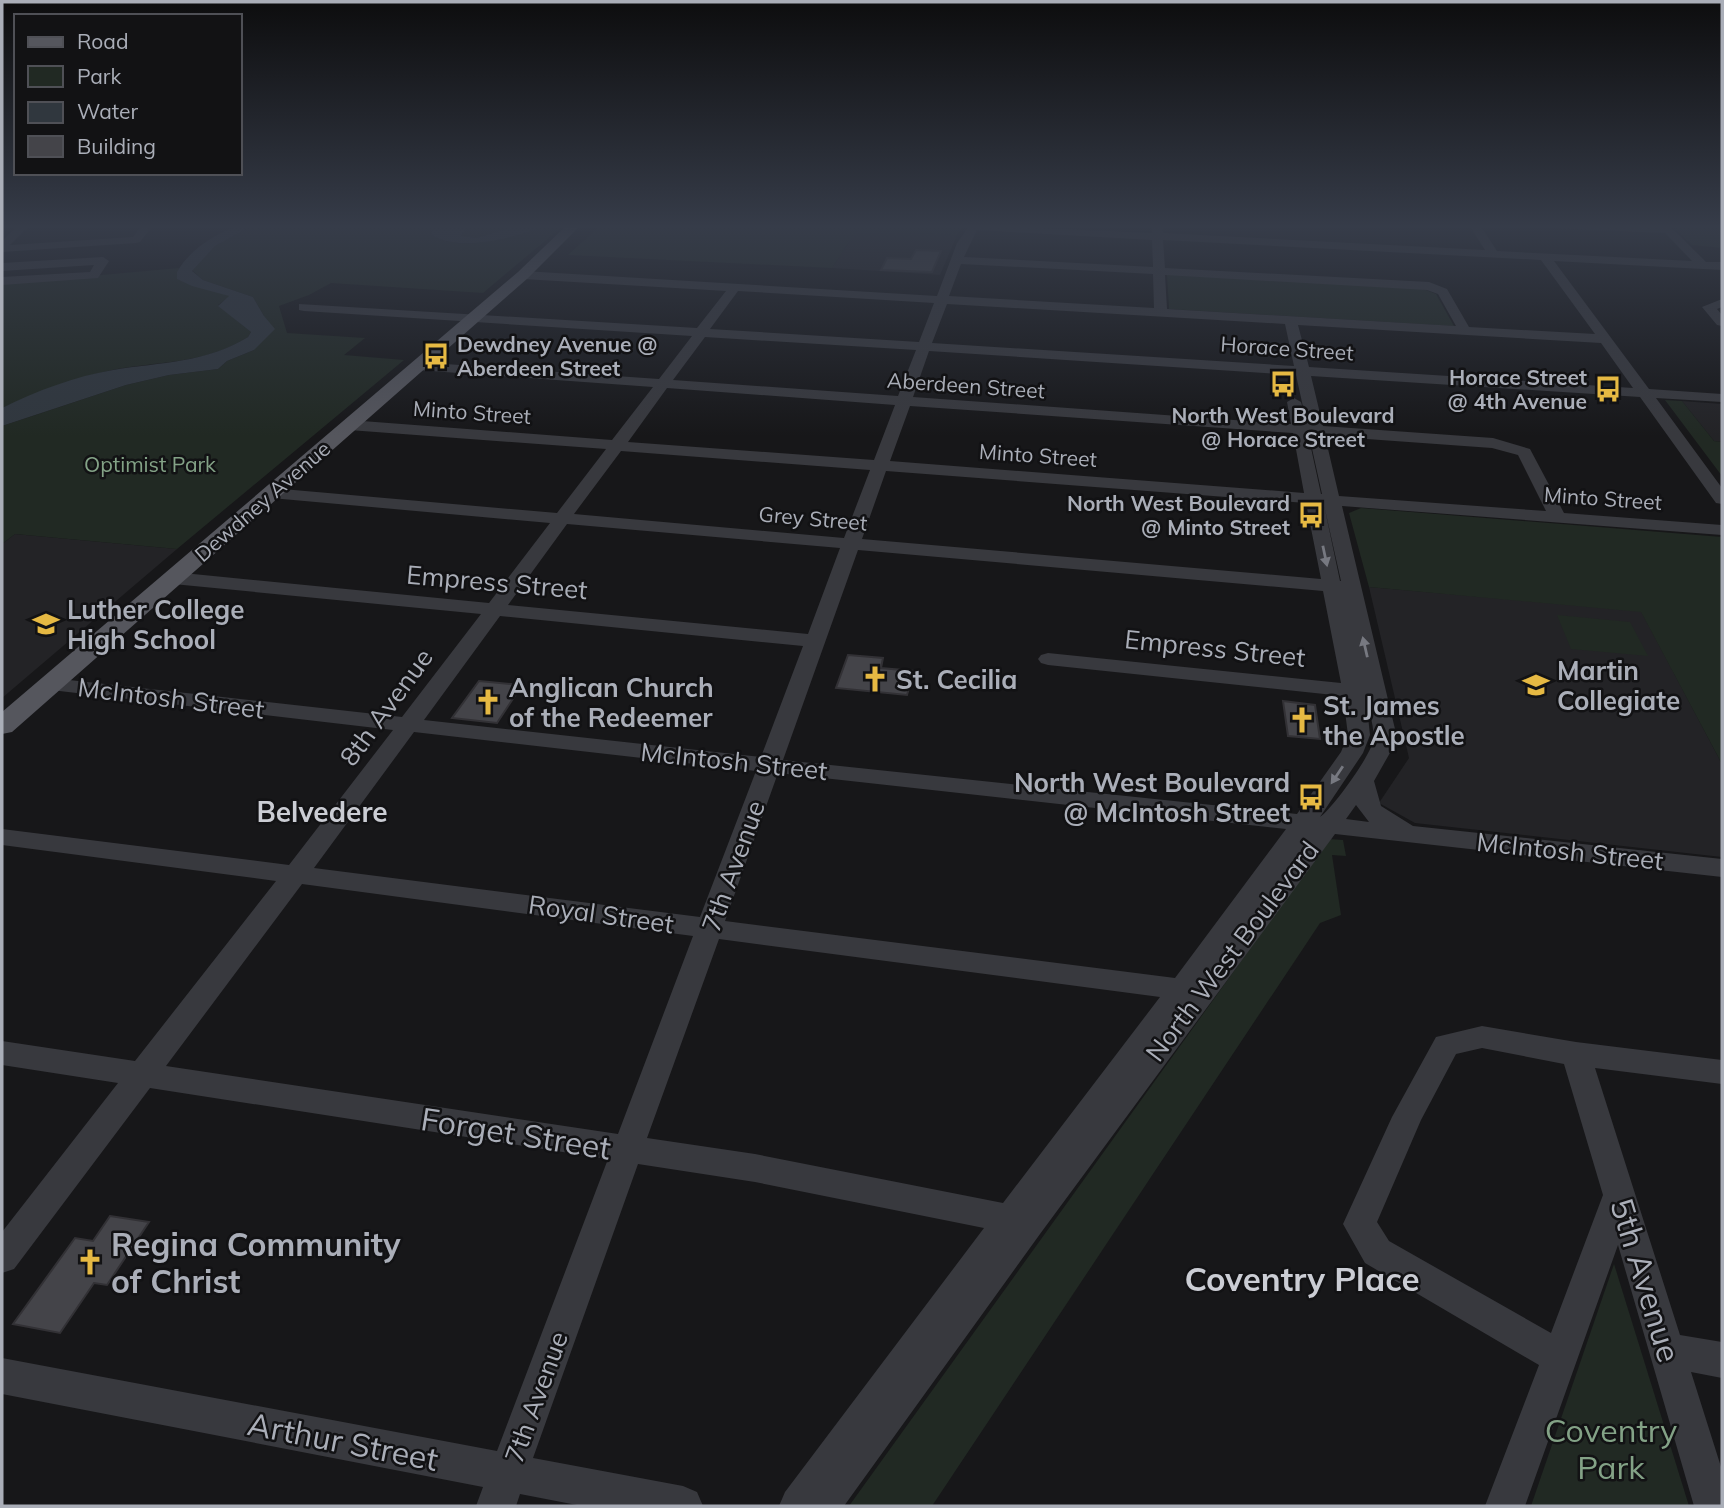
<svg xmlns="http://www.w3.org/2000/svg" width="1724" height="1508" font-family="Mulish,sans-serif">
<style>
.built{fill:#232326}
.green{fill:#212923}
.water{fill:#30373e}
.building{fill:#444449;stroke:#323135;stroke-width:2}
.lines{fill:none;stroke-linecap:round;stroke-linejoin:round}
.minor{fill:#38393e;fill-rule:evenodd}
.major{fill:#55565d;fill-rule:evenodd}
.oneway{fill:#777981}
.labels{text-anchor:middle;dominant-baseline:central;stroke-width:5;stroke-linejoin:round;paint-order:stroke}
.far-poi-label{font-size:21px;font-weight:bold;fill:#aaaeb8;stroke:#121214;text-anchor:end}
.far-street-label{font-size:21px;fill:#aaaeb8;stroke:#121214}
.far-park-label{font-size:21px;fill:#83a286;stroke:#121214}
.street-label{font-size:26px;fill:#aaaeb8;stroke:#121214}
.poi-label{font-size:26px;font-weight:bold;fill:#aaaeb8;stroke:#121214;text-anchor:start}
.neighbourhood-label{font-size:28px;font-weight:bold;fill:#cbcdd4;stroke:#121214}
.near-street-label{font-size:32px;fill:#aaaeb8;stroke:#121214}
.near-poi-label{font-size:32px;font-weight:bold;fill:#aaaeb8;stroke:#121214;text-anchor:start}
.near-park-label{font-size:32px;fill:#83a286;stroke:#121214}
.near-neighbourhood-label{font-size:33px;font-weight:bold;fill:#cbcdd4;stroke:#121214}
</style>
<rect width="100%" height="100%" fill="#171719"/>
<g class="built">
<polygon points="857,230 957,235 940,275 832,268"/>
<polygon points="1682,401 1722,404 1722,442 1714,441"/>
<polygon points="15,534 177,549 2,698 2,544"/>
<polygon points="1369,587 1641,611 1722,764 1722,857 1415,823 1379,803 1409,758"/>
</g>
<g class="green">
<path d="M253,225H441L431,232L432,235C472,259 522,225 564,225L483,293L331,283L309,295L279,306L287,333L365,338L344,355L404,360L177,549L15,534L2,544V426L126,385L169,375L218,369L227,361L254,350L264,316L253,297L203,280L192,270L215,246Z"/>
<polygon points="468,225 520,225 477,238 461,236"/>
<polygon points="601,225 963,225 957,235 857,230 832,268 568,255"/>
<polygon points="1671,225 1722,225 1722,248 1692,245"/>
<path d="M179,268L178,279L230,296L218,305L251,332L248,337C202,366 158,360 108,371C71,379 37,393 2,408V284Z"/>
<polygon points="1167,274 1423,289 1436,294 1454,326 1169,309"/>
<polygon points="1665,400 1682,401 1714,441 1722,442 1722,476"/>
<polygon points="1361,508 1722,537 1722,764 1641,612 1369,587 1349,513"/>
<polygon points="1557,615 1630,622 1648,656 1571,649"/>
<polygon points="1329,839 1343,840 1346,856 1332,855 1341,915 1320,923 932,1506 849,1506"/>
<polygon points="1614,1264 1689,1506 1531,1506"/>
</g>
<g class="water">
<path d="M241,225H253L215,246L192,271L203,280L253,297L264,316L275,329L254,350L227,361L218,369L169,375L126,385L2,426V408C36,391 76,376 113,370C161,362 206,363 248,337L251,332L218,306L229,296L192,286L177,279V272C190,249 216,233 241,225Z"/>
<path d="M441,225H468L461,236L477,238L520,225H548C518,236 462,254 432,235L431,232Z"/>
</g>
<g class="building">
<polygon points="916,250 941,251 932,272 881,270 887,258 911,259"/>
<polygon points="848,655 883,658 881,668 914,671 907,695 836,688"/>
<polygon points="479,681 522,685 497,723 452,718"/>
<polygon points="1283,701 1315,705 1320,739 1288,736"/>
<polygon points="110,1216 149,1222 107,1285 94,1283 60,1333 13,1324 75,1238 93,1241"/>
</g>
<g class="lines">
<g class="minor">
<polygon points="18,225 30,225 10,245 133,237 142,225 153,225 140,242 136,243 2,252 2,241"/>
<path d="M970,225L1152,233V225H1162L1163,233L1485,250L1469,225H1480L1497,251L1692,261L1665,233L1553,228L1547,225H1669L1706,262H1722V270L1554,261L1649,389L1722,394V402L1656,398L1722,488V504L1716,503L1640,397L1311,376L1323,426L1493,438L1530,449L1564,513L1722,525V535L1342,506L1395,729V744L1374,781L1381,806L1413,826L1722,859V877L1335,834L1040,1234L844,1506H779L785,1492L984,1228L755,1182L638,1164L533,1458L683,1486L697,1492L703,1506H582L520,1494L516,1506H476L483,1487L2,1394V1358L497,1451L608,1159L150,1088L14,1269L2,1273V1232L118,1083L2,1065V1041L135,1061L276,881L2,845V829L289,865L393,730L51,690L44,688L40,684L44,680L51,678L402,717L481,614L173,584L164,578L173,572L489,603L550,523L271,498L263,493L271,488L557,513L606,449L349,430L341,425L349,420L612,440L653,387L417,370L410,366L417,362L659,379L692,336L304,311L299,310V304L697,328L726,291L523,279L517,275L523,271L937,296L957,243ZM977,230L1152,240L1153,267L964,257ZM1163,240L1541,260L1595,334L1469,327L1447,289L1429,282L1165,268ZM961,264L1153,274L1154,308L949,296ZM1165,275L1427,290L1438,294L1456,326L1167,309ZM738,291L934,303L919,342L710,329ZM947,304L1285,324L1294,366L932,343ZM1298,325L1601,343L1633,388L1309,367ZM705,337L916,350L898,396L673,380ZM929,351L1296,375L1307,425L1301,402L1294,398L1287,402L1291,424L913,397ZM667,388L895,405L874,460L628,442ZM910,406L1293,433L1304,493L890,461ZM1308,434L1309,435L1322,494H1321ZM1325,436L1492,448L1518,455L1546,511L1339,496ZM621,451L870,470L844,538L574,514ZM886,471L1306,503L1321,579L862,539ZM1324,505L1341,581H1340ZM567,524L840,548L808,634L508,605ZM858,550L1323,591L1341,683L1048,653L1041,655L1038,659L1041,663L1048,665L1343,696L1348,735L1341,752L1297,814L783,760ZM500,616L803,646L761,757L424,720ZM1366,698C1369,712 1375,727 1373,741C1370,757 1332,809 1320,817L1363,753L1370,735ZM414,732L756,771L700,917L314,868ZM778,773L1286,829L1175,978L725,921ZM1356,805L1369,822L1346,819ZM302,884L693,936L618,1134L166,1066ZM719,939L1160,997L1003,1203L755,1154L647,1138Z"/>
<polygon points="103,257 109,261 98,278 2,285 2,277 90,272 94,265 2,271 2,263"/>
<polygon points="1722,299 1722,307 1717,309 1722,315 1722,326 1717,325 1702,307"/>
<path d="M1482,1026L1576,1042L1722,1060V1084L1595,1068L1680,1335L1722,1342V1378L1691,1372L1722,1470V1506H1694L1618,1245L1525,1506H1485L1539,1365L1365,1263L1343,1224L1392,1117L1436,1037ZM1482,1048L1564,1064L1603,1195L1551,1333L1389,1241L1377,1222L1421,1120L1456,1054Z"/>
</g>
<polygon class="major" points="567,225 581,225 528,278 12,732 2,734 2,712 518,272"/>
</g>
<defs><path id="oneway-solid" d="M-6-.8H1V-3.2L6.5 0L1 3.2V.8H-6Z" transform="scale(1.75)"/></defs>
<g class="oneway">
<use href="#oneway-solid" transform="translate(1325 556) rotate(78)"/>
<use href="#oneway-solid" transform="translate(1365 647) rotate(-103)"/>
<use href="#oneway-solid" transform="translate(1337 775) rotate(124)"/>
</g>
<linearGradient id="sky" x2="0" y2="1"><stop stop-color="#0d0d0e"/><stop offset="0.52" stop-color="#363c49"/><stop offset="1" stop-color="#363c49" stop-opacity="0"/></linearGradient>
<rect width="1724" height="436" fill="url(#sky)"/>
<defs>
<g id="bus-bare" transform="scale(2.1)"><path d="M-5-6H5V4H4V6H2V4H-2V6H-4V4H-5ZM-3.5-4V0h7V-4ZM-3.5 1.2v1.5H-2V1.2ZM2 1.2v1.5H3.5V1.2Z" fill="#e6b943" stroke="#121214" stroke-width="2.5" paint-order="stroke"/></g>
<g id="school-bare" transform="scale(2.1)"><path d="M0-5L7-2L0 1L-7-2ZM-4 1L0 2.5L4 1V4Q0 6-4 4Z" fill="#e6b943" stroke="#121214" stroke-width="2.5" paint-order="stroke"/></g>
<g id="church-bare" transform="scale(2.1)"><path d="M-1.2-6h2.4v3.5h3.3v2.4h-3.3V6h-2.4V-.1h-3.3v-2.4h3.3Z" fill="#e6b943" stroke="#121214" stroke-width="2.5" paint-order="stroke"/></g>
</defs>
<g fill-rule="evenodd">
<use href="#bus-bare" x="436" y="356"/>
<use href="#bus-bare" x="1283" y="384"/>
<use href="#bus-bare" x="1608" y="389"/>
<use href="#bus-bare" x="1311" y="515"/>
<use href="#school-bare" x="46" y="624"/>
<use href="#church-bare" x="875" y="679"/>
<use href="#school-bare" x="1536" y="685"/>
<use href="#church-bare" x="488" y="702"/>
<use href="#church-bare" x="1302" y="720"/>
<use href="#bus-bare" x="1311" y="797"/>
<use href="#church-bare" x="90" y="1262"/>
</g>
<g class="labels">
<g class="far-poi-label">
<text x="457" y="344" text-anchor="start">Dewdney Avenue @<tspan x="457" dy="24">Aberdeen Street</tspan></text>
<text x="1587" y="377">Horace Street<tspan x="1587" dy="24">@ 4th Avenue</tspan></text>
<text x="1283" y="415" text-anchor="middle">North West Boulevard<tspan x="1283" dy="24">@ Horace Street</tspan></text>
<text x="1290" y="503">North West Boulevard<tspan x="1290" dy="24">@ Minto Street</tspan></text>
</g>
<g class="far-street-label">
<text transform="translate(1287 348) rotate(4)">Horace Street</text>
<text transform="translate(966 385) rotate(4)">Aberdeen Street</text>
<text transform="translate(472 412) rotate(4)">Minto Street</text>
<text transform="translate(1038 455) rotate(4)">Minto Street</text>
<text transform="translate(1603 498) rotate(4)">Minto Street</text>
<text transform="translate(262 501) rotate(-41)">Dewdney Avenue</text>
<text transform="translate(813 518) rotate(5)">Grey Street</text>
</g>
<g class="far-park-label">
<text x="150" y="464">Optimist Park</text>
</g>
<g class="street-label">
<text transform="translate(497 582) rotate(5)">Empress Street</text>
<text transform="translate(1215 648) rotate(6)">Empress Street</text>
<text transform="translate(171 698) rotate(7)">McIntosh Street</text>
<text transform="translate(386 707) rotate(-54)">8th Avenue</text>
<text transform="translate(734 761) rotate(6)">McIntosh Street</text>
<text transform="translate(1570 851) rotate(6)">McIntosh Street</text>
<text transform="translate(733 866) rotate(-70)">7th Avenue</text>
<text transform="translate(601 914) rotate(8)">Royal Street</text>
<text transform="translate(1232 951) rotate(-53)">North West Boulevard</text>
<text transform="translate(536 1397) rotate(-70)">7th Avenue</text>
</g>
<g class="poi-label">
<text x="67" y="609">Luther College<tspan x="67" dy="30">High School</tspan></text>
<text x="1557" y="670">Martin<tspan x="1557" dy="30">Collegiate</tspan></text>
<text x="896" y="679">St. Cecilia</text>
<text x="509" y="687">Anglican Church<tspan x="509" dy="30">of the Redeemer</tspan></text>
<text x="1323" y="705">St. James<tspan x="1323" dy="30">the Apostle</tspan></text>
<text x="1290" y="782" text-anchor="end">North West Boulevard<tspan x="1290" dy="30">@ McIntosh Street</tspan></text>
</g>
<g class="neighbourhood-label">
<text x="322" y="811">Belvedere</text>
</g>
<g class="near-street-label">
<text transform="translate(516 1133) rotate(9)">Forget Street</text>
<text transform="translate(1646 1280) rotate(73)">5th Avenue</text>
<text transform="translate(343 1441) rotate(11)">Arthur Street</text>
</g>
<g class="near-poi-label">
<text x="111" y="1244">Regina Community<tspan x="111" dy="37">of Christ</tspan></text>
</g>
<g class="near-park-label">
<text x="1611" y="1430">Coventry<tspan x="1611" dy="37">Park</tspan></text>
</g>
<g class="near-neighbourhood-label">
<text x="1302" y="1278">Coventry Place</text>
</g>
</g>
<rect width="1724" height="1508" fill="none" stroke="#aaaeb8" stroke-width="7"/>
<rect x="14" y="14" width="228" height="161" fill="#121214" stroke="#4f5056" stroke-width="2"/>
<rect x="28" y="37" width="35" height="10" fill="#55565d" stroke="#4f5056" stroke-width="2"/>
<text x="77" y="49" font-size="21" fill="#aaaeb8">Road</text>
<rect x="28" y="66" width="35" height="21" fill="#212923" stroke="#4f5056" stroke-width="2"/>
<text x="77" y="84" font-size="21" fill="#aaaeb8">Park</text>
<rect x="28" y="102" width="35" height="21" fill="#30373e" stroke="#4f5056" stroke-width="2"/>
<text x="77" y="119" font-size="21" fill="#aaaeb8">Water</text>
<rect x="28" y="136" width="35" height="21" fill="#444449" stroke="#4f5056" stroke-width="2"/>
<text x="77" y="154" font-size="21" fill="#aaaeb8">Building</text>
</svg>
